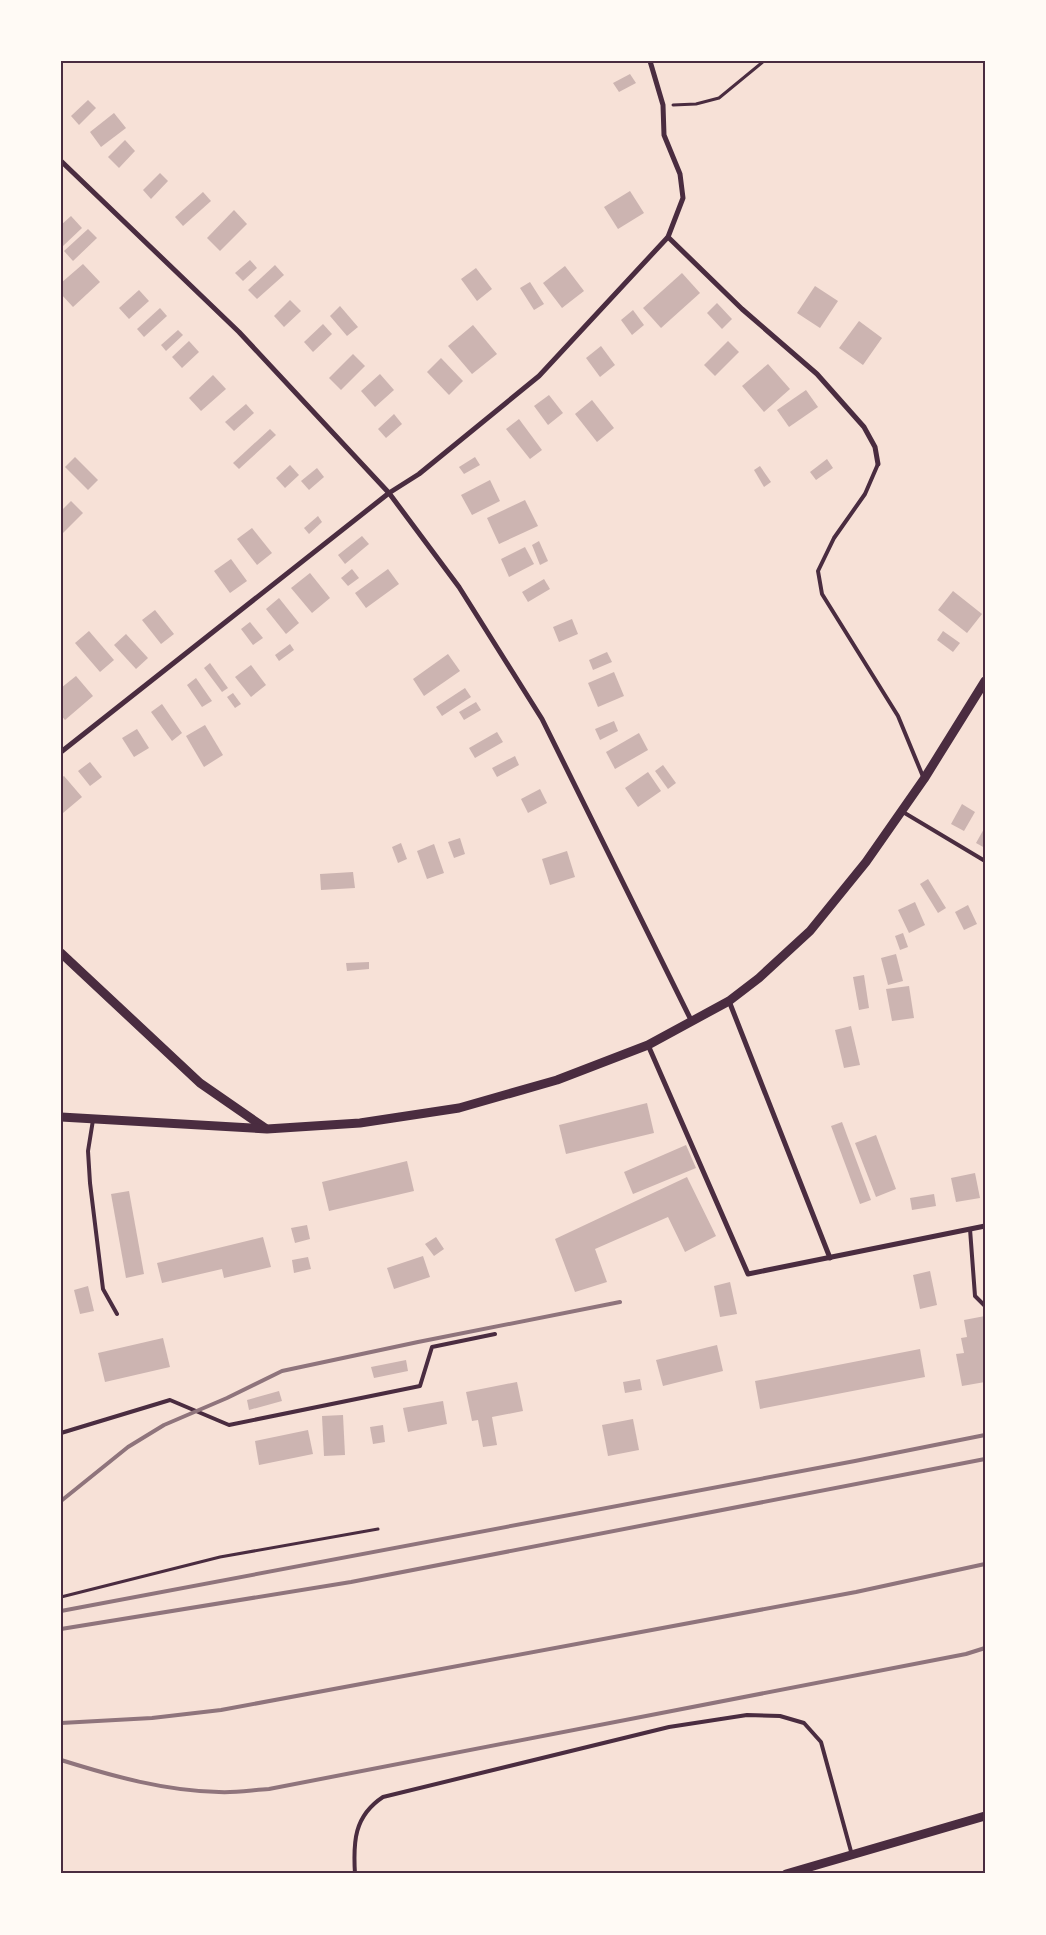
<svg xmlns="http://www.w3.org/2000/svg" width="1046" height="1935" font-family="'Crimson Pro',serif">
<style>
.building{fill:#ccb4b1}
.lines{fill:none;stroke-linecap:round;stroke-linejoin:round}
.path{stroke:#4a2c40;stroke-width:3}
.service{stroke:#4a2c40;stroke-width:4}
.minor{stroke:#4a2c40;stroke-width:5}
.tertiary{stroke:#4a2c40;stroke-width:9}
.rail{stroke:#8f747c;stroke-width:4}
.neatline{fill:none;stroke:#4a2c40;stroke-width:2}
</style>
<rect width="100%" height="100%" fill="#f7e1d7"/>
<g class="building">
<polygon points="630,74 636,83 619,92 613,83"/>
<polygon points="88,100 96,108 79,125 71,116"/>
<polygon points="114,113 126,128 101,147 90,132"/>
<polygon points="125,140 135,151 119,168 108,157"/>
<polygon points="160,173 168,181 151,199 143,190"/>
<polygon points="630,191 644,213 618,229 604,207"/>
<polygon points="203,192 211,201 183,226 175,217"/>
<polygon points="234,210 247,224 220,251 207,238"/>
<polygon points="71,216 82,228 63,246 61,225"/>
<polygon points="88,229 97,238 73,261 64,251"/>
<polygon points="250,260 257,268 243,281 235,273"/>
<polygon points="83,264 100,282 73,307 61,294 61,283"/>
<polygon points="275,265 284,275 257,299 248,290"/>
<polygon points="565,266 584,291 562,308 543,283"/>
<polygon points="476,268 492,289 477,301 461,279"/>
<polygon points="682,273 700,293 661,328 643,308"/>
<polygon points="530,282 544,304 534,310 520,288"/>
<polygon points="815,286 838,301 820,328 797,313"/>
<polygon points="139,290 149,301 129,319 119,308"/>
<polygon points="290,300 301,311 284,327 274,316"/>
<polygon points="717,303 732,319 722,329 707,313"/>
<polygon points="340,306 358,327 347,336 330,316"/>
<polygon points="160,308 167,316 144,337 137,329"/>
<polygon points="633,310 644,325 632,335 621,320"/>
<polygon points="859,321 882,338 863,365 839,348"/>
<polygon points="323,324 332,334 313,352 304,342"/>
<polygon points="473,325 497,354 472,374 448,346"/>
<polygon points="178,330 183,335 166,351 161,345"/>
<polygon points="189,341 199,352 182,368 172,357"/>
<polygon points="728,341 739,352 715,376 704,365"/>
<polygon points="601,346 615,365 600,377 586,358"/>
<polygon points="353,354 365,366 341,390 329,378"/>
<polygon points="441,358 463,381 449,395 427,372"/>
<polygon points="768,364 790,389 764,412 742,386"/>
<polygon points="380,374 394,390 375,407 361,391"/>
<polygon points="213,375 226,389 201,411 189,398"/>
<polygon points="806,390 818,407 789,427 777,410"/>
<polygon points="549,395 563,413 548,425 534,406"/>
<polygon points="592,400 614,428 597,442 575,414"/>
<polygon points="246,404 254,413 234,431 225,422"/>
<polygon points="394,414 402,424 386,438 378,429"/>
<polygon points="519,419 542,450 530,459 506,429"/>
<polygon points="270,429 276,435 239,469 233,463"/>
<polygon points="75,457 98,480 88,490 65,467"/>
<polygon points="475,457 480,465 464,474 459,467"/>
<polygon points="827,459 833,468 816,480 810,472"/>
<polygon points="290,465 299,475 285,488 276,478"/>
<polygon points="760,466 771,482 764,487 754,470"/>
<polygon points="317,468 324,477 309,490 301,481"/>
<polygon points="490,480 500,501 472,515 461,495"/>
<polygon points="525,500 538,526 499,544 487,518"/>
<polygon points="71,501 83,513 61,535 61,511"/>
<polygon points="318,516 322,522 309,534 304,528"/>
<polygon points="252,528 272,553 257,565 237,539"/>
<polygon points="362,536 369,544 345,564 338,555"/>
<polygon points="539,541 548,561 540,565 532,545"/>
<polygon points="525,547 534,564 509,577 501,559"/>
<polygon points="231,559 247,581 230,593 214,571"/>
<polygon points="352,569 359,578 348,586 341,578"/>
<polygon points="388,569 399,584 366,608 355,593"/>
<polygon points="310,573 330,598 312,613 291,588"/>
<polygon points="544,579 550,589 528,602 522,592"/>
<polygon points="953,591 982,614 967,633 938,610"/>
<polygon points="279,598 299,623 286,634 266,609"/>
<polygon points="155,610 174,634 161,644 142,620"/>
<polygon points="572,619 578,634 559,642 553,627"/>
<polygon points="250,622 263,638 253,645 241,629"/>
<polygon points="89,631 114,660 100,672 75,643"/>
<polygon points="943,631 960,643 953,652 937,640"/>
<polygon points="126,634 148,658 136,669 114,645"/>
<polygon points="290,644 294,650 279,661 275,655"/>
<polygon points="607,652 612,662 593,670 589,660"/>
<polygon points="448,654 460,671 424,696 413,679"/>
<polygon points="210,663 228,688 222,692 204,668"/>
<polygon points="251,665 266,685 251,697 235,677"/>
<polygon points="614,672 624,696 598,707 588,683"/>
<polygon points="76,676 93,696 65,720 61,715 61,688"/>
<polygon points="196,678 212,701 202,707 187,685"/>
<polygon points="465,688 471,697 442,716 436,707"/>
<polygon points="233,693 241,704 235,708 227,697"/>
<polygon points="476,702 481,710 464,720 459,712"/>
<polygon points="162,704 182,733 172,741 151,712"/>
<polygon points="614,721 618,731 600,740 595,729"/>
<polygon points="205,725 223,755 204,767 186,736"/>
<polygon points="137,729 149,748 134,757 122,738"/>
<polygon points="497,732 503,742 475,758 469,748"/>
<polygon points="639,733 648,750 615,769 606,752"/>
<polygon points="515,756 519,765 497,777 492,768"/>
<polygon points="90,762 102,777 90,786 78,771"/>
<polygon points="663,765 676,783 668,789 655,771"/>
<polygon points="648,772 661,791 638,807 625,788"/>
<polygon points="64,776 82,797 63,813 61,810 61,778"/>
<polygon points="540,789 547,803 528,813 521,799"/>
<polygon points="962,804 975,812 964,831 951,824"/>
<polygon points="985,827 985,848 976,843"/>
<polygon points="460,838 465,854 454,858 448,842"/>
<polygon points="401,843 407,859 398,863 392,847"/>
<polygon points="434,844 444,873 427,879 417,851"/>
<polygon points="567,851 575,877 550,885 542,859"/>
<polygon points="353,872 355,888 321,890 320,874"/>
<polygon points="928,879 946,908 938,913 920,884"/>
<polygon points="915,902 925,925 909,933 898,910"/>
<polygon points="968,905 977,924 964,930 955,912"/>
<polygon points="903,933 908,947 900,950 895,936"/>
<polygon points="896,954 903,981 888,985 881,958"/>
<polygon points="369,962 369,969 347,971 346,963"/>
<polygon points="864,975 869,1008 859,1010 853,977"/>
<polygon points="909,986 914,1018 892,1021 886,989"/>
<polygon points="851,1026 860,1065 844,1068 835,1030"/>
<polygon points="647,1103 654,1133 566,1154 559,1125"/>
<polygon points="842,1122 871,1200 860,1204 831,1126"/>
<polygon points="876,1135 896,1189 876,1197 855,1143"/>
<polygon points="686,1145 696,1168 633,1194 624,1172"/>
<polygon points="407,1161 414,1191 329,1211 322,1182"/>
<polygon points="975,1173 980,1198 956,1202 951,1178"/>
<polygon points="687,1177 716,1236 685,1252 668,1217 595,1249 607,1282 575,1292 555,1239"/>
<polygon points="129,1191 144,1274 126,1278 111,1194"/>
<polygon points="934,1194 936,1206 912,1210 910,1198"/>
<polygon points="307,1225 310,1239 295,1243 291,1228"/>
<polygon points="263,1237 271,1267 224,1278 222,1269 162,1283 157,1263"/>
<polygon points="436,1237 444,1249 434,1256 425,1244"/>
<polygon points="423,1256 430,1277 394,1289 387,1268"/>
<polygon points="308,1257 311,1269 294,1273 292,1260"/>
<polygon points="930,1271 937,1305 920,1309 913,1275"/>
<polygon points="730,1282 737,1314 720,1317 714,1286"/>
<polygon points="88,1286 94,1311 80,1314 74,1290"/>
<polygon points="985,1316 985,1382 962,1386 956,1354 964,1353 961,1338 967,1337 964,1320"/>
<polygon points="163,1338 170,1367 105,1382 98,1353"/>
<polygon points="717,1345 723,1371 663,1386 656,1360"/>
<polygon points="920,1349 925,1377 760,1409 755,1381"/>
<polygon points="406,1360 408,1371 374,1378 371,1367"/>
<polygon points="640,1379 642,1390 625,1393 623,1382"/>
<polygon points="517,1382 523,1411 492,1417 497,1445 483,1447 478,1420 472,1421 466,1392"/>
<polygon points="279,1391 282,1401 249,1410 247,1400"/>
<polygon points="443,1401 447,1424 408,1432 403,1408"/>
<polygon points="343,1415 345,1455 324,1456 322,1416"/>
<polygon points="633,1419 639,1450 608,1456 602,1425"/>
<polygon points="383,1425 385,1442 373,1444 370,1427"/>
<polygon points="308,1430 313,1454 259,1465 255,1441"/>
</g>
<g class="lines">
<g class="path">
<polyline points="673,105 696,104 719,98 764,61"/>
<polyline points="61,1597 220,1557 378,1529"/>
</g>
<g class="service">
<polyline points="878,464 865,494 834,538 818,571 822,594 898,716 924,779"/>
<polyline points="903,812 985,861"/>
<polyline points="93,1120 88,1151 90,1183 103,1289 117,1314"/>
<polyline points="970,1229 975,1296 985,1306"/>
<polyline points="61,1433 170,1400 229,1425 420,1386 432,1347 495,1334"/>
<path d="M355,1874C353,1842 354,1816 383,1797L669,1727L747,1715L780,1716L804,1723L821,1742L852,1855"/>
</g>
<g class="minor">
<polyline points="61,161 239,332 389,493 459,587 542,719 692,1022"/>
<polyline points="668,237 742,309 817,374 864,427 875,447 878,464"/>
<polyline points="61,752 389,493 419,474 539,376 668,237 683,198 680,174 664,135 663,105 650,61"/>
<polyline points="729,1001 830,1258"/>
<polyline points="648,1045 748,1274 985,1226"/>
</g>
<g class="tertiary">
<polyline points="61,953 200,1083 265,1128"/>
<polyline points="61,1117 267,1129 360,1123 459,1108 557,1080 648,1045 729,1001 759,978 810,931 866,862 924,779 985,681"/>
<polyline points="786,1874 985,1816"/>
</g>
<g class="rail">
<polyline points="61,1501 128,1447 164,1425 227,1398 282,1371 418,1342 620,1302"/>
<polyline points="61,1611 855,1461 985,1435"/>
<polyline points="61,1629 351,1582 985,1459"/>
<polyline points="61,1723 152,1718 221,1710 856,1592 985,1564"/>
<path d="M61,1760C112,1776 165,1791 219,1792C235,1793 252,1790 269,1789L966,1654L985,1648"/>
</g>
</g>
<rect width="1046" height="1935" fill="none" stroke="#fffaf5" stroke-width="125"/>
<rect x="62" y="62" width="922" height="1810" class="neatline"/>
</svg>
